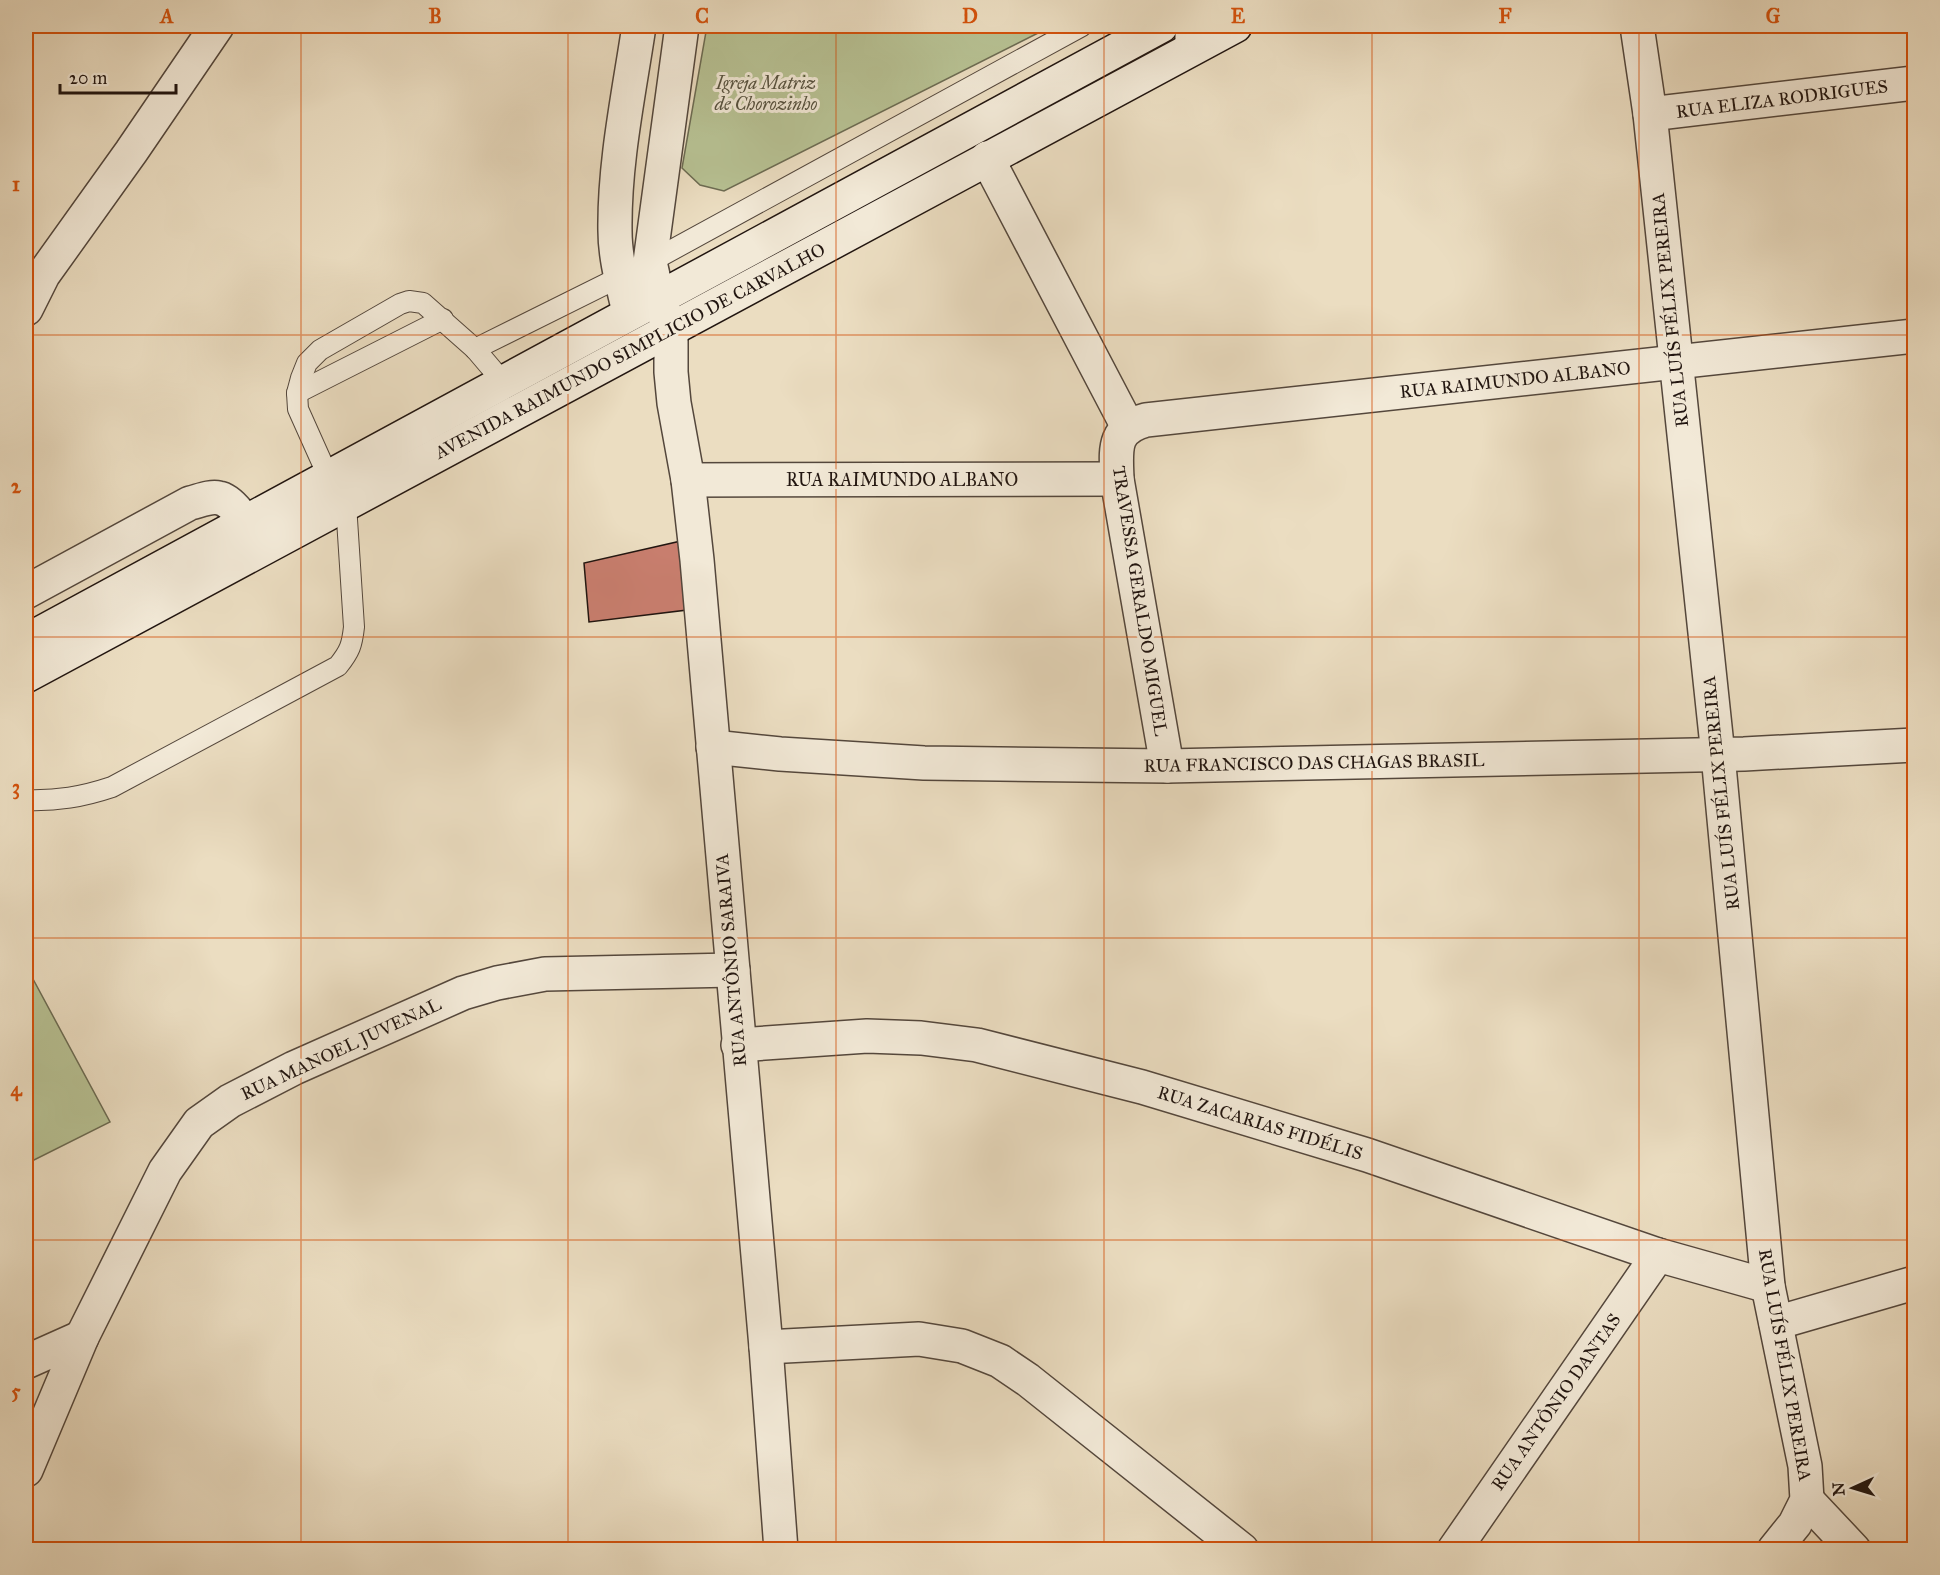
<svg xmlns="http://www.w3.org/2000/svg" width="1940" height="1575" font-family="'IM FELL Great Primer',serif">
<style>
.green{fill:#b7c193;stroke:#6c6b52;stroke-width:1.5}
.building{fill:#c87e6e;stroke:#211510;stroke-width:1.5}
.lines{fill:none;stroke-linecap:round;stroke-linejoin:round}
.service-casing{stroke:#54473c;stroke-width:22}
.minor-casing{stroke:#54473c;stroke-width:36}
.tertiary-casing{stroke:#54473c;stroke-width:36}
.secondary-casing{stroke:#211510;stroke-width:36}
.service{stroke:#f2e9d7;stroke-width:20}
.minor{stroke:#f2e9d7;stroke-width:33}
.tertiary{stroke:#f2e9d7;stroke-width:33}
.secondary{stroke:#f2e9d7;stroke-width:33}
.grid{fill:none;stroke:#d4520c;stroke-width:1.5;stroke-opacity:0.55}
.labels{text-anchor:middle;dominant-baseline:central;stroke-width:6;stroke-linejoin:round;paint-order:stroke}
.park-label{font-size:18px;font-style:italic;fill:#56513e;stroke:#f2e9d7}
.street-label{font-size:18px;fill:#211510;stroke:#f2e9d7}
.neatline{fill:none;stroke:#d4520c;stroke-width:2}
.grid-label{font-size:20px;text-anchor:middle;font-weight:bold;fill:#d4520c}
</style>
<rect width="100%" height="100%" fill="#ebddc1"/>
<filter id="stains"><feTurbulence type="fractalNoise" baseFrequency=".00333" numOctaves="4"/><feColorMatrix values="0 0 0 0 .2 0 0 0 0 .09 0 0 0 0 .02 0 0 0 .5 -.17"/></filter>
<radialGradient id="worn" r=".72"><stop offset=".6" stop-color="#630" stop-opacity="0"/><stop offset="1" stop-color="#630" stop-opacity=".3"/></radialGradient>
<g class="green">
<polygon points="707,26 1052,26 724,191 700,185 682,168"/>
<polygon points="26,966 110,1122 26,1164"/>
</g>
<polygon class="building" points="681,541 687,610 589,622 584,563"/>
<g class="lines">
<g class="service-casing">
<g id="service">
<polyline points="475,349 650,262 1082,26"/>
<polyline points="297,393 443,319"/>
<polyline points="328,476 298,409 297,393 301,378 307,363 320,350 400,304 409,301 423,303 475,349 503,382"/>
<path d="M26,800C57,801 82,797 112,787L338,666C350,651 352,645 354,627L346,504"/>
</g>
</g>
<g class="minor-casing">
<g id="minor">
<polyline points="1192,26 1192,47"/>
<polyline points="1637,26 1650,114 1718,755 1768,1286 1805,1466 1807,1500 1795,1524 1774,1550"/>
<polyline points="1650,114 1914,83"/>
<polyline points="987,158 1128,427"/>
<polyline points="658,298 650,262 682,26"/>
<polyline points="26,309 43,275 131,152 217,26"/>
<path d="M629,312C623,286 615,258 615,231C614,163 629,93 639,26"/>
<polyline points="688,480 1117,479"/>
<path d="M26,592L190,503C199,501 210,496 219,498C234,500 252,533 260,545"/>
<polyline points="713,747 780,754 924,763 1167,766 1744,754 1914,745"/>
<path d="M1167,766L1117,479C1116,450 1112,429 1146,420L1914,336"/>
<polyline points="738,1045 867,1036 921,1038 977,1045 1142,1087 1367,1155 1658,1255 1768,1286"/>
<polyline points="1776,1323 1914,1283"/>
<polyline points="766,1347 919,1339 962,1346 1000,1361 1028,1380 1242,1550"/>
<polyline points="26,1362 82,1337"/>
<polyline points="26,1470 82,1337 165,1171 199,1123 230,1101 294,1068 463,993 497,983 545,974 733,970"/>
<polyline points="1807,1500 1854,1550"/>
<polyline points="1454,1550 1658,1255"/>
</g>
</g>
<g class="tertiary-casing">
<polyline id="tertiary" points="661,305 671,330 671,372 674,403 688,480 697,560 766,1347 781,1550"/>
</g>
<g class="secondary-casing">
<g id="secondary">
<polyline points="26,641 1161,26"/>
<polyline points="26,676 1235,26"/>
</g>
</g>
<use href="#service" class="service"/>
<use href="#minor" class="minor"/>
<use href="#tertiary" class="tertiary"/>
<use href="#secondary" class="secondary"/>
</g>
<path class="grid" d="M301,26V1550M568,26V1550M836,26V1550M1104,26V1550M1372,26V1550M1639,26V1550M26,335H1914M26,637H1914M26,938H1914M26,1240H1914"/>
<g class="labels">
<g class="park-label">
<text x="766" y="83">Igreja Matriz<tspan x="766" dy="21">de Chorozinho</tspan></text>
</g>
<g class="street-label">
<text transform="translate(1782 99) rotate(-7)">RUA ELIZA RODRIGUES</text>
<text transform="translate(1670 310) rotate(-96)">RUA LUÍS FÉLIX PEREIRA</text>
<text transform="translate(630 351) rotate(-28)">AVENIDA RAIMUNDO SIMPLICIO DE CARVALHO</text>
<text transform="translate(1515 380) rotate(-6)">RUA RAIMUNDO ALBANO</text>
<text x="902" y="480">RUA RAIMUNDO ALBANO</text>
<text transform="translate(1140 601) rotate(81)">TRAVESSA GERALDO MIGUEL</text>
<text transform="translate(1314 763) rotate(-1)">RUA FRANCISCO DAS CHAGAS BRASIL</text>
<text transform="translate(1721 793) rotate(-96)">RUA LUÍS FÉLIX PEREIRA</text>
<text transform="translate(731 960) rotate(-95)">RUA ANTÔNIO SARAIVA</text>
<text transform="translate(341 1049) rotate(-25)">RUA MANOEL JUVENAL</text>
<text transform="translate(1260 1123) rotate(17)">RUA ZACARIAS FIDÉLIS</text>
<text transform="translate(1785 1365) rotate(80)">RUA LUÍS FÉLIX PEREIRA</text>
<text transform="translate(1556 1402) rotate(-55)">RUA ANTÔNIO DANTAS</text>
</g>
</g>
<rect width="1940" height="1575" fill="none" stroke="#ebddc1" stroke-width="66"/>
<g transform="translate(1853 1488) rotate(266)" stroke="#f2e9d7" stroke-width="4.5" paint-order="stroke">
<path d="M0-4.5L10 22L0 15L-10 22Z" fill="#211510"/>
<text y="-9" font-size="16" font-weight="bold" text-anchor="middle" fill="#211510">N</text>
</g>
<path d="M60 84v9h116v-9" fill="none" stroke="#211510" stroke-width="3"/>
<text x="69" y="84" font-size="18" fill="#211510" stroke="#f2e9d7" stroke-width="4.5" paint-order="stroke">20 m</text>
<rect x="33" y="33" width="1874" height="1509" class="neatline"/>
<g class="grid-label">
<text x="167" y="23">A</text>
<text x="435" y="23">B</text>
<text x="702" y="23">C</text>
<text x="970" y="23">D</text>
<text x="1238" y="23">E</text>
<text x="1505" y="23">F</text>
<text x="1773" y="23">G</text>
<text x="16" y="191">1</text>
<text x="16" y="493">2</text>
<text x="16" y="794">3</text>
<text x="16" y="1096">4</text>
<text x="16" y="1398">5</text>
</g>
<rect width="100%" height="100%" filter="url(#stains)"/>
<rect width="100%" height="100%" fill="url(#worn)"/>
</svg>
